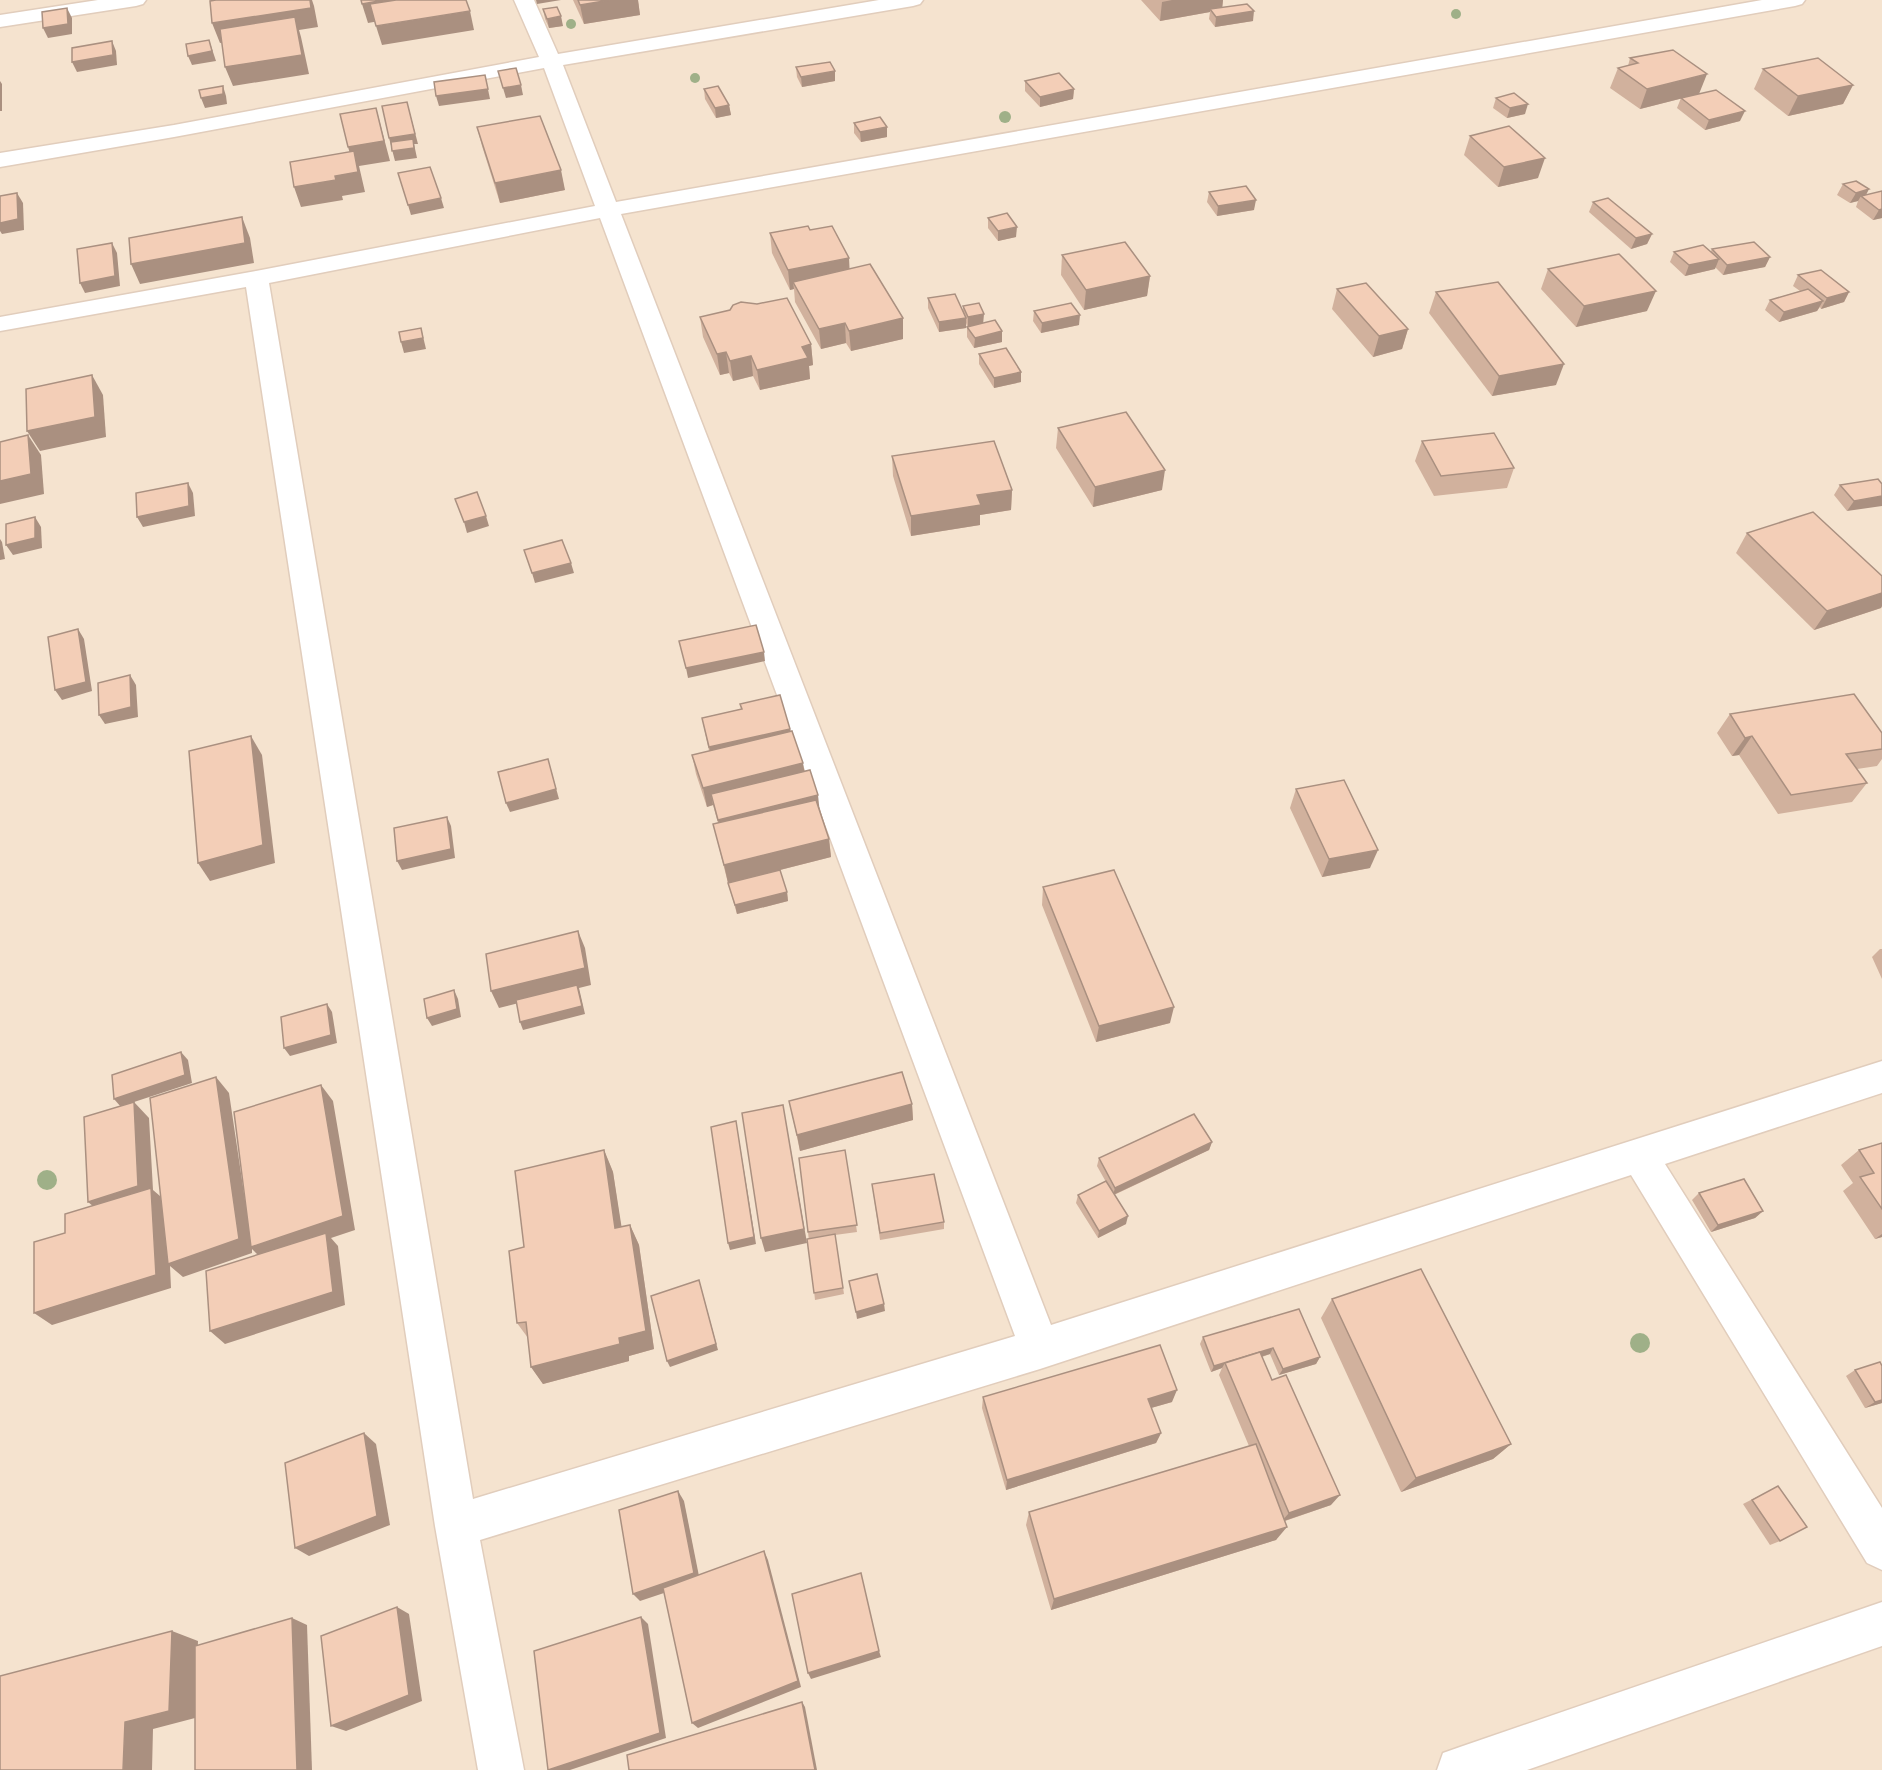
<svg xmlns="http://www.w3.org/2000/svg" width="1882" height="1770" font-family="Karla,sans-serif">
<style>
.residential{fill:#f5e3cf}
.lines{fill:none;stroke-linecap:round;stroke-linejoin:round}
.minor-casing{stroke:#e1cdbc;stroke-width:3}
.minor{fill:#fff;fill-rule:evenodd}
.tree{fill:#9fb088}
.wall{fill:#d1b19d}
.shaded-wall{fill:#aa9080}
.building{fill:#f3ceb7;stroke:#aa9080;stroke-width:1.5}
</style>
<rect width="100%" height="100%" fill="#fdf1e1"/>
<rect class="residential" x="0" y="0" width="1882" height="1770"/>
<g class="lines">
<g class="minor-casing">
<g id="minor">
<polygon points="98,0 146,0 143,4 136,6 0,27 0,15"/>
<path d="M514,0H534L558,54L879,0H923L920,4L913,6L563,65L616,202L1762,0H1805L1802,4L1795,6L621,214L1051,1325L1882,1061V1093L1665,1164L1882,1508V1570L1867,1563L1631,1175L1040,1369L480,1540L524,1770H478L435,1526L246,287L0,331V317L256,271L595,206L544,68L174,137L0,167V153L174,125L539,57ZM600,218L1015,1336L473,1499L269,283Z"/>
<polygon points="1882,1602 1882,1646 1527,1770 1437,1770 1443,1753 1460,1747"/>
</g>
</g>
<use href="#minor" class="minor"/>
</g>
<g class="tree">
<circle cx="1456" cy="14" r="5"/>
<circle cx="571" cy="24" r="5"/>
<circle cx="695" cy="78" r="5"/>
<circle cx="1005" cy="117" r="6"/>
<circle cx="47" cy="1180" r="10"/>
<circle cx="1640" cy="1343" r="10"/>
</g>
<g class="wall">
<polygon points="573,0 638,0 640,15 584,24"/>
<polygon points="1141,0 1223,0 1222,8 1253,21 1215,27 1209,19 1210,12 1160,21"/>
<polygon points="543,9 563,26 549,28 545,19"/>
<polygon points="1630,58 1699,94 1640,109 1610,88 1618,68 1628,66"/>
<polygon points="796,67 835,71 835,81 802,87 797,77"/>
<polygon points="1763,69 1853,85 1843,104 1788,116 1754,89"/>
<polygon points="1025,81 1074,89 1073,99 1040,107 1025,91"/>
<polygon points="704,89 729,105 731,115 716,118 705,99"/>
<polygon points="1496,98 1525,114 1507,118 1493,108"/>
<polygon points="1681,98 1740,121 1705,130 1677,108"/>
<polygon points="854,123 887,137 861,142 854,133"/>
<polygon points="477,127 565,190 500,203 482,146"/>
<polygon points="1470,136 1538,178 1498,187 1464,155"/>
<polygon points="1843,184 1866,195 1882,191 1882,218 1873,220 1856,207 1858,201 1850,203 1837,195"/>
<polygon points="1209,192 1254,210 1217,216 1207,202"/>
<polygon points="1593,202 1652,234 1647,244 1631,249 1589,212"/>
<polygon points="988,218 1016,237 998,241 988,228"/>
<polygon points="810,230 849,269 903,318 903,339 851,351 846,343 821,349 795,302 794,289 790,290 772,253 770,233"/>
<polygon points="1712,249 1770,257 1765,267 1723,275 1715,267 1715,269 1685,276 1670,262 1674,252 1711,251"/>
<polygon points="1062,255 1150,276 1147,296 1084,310 1061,275"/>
<polygon points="1548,269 1647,311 1576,327 1541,289"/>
<polygon points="1798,275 1849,292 1844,302 1821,309 1820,307 1817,311 1779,322 1765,310 1770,300 1800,291 1793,286"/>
<polygon points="1337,289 1408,329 1402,349 1373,357 1332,309"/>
<polygon points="1436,292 1556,385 1492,396 1429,313"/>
<polygon points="928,298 963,310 963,306 983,323 1002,342 974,348 967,337 967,326 966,323 966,328 939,332 928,308"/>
<polygon points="1034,311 1079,325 1041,333 1033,321"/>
<polygon points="700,317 811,344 813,365 809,366 810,379 760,390 753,376 733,381 729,373 720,375 703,337"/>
<polygon points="979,354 1021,382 994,388 979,364"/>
<polygon points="1058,428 1162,490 1093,507 1056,448"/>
<polygon points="1422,441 1514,468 1507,488 1434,496 1415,461"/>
<polygon points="892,456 1012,490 1011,510 980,515 980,525 911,536 893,476"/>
<polygon points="1878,479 1847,511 1834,495 1840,485"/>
<polygon points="1747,533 1882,576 1882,606 1881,608 1814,630 1736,553"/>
<polygon points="740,704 790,729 804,771 820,809 829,839 831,857 780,870 787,892 788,901 737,914 728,883 749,877 728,883 713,824 718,823 713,805 707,807 696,774 692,755 709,751 702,718 741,709"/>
<polygon points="1730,714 1882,733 1882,759 1877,766 1857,769 1867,783 1852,802 1778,814 1739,755 1732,756 1717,733"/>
<polygon points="1296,789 1370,868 1322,877 1290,808"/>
<polygon points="1043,887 1170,1023 1096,1042 1042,905"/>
<polygon points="1880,949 1882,949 1882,979 1872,957"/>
<polygon points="789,1101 912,1104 913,1120 800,1151"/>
<polygon points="1212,1142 1209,1150 1114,1195 1126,1224 1098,1238 1076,1203 1078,1195 1106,1182 1097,1166 1099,1158"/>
<polygon points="1882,1143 1882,1237 1875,1239 1843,1191 1853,1183 1841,1165 1859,1150"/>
<polygon points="604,1150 613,1172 621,1227 630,1225 639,1245 654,1349 629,1356 629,1361 543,1384 531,1367 528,1338 517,1323 524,1247"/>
<polygon points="845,1150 857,1232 835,1235 844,1294 815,1300 808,1232"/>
<polygon points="872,1184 944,1222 944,1229 880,1240"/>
<polygon points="1699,1193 1763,1211 1755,1218 1711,1232 1692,1200"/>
<polygon points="1332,1299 1511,1444 1493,1459 1401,1492 1321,1318"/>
<polygon points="1299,1309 1320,1357 1316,1364 1279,1375 1270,1354 1262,1357 1272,1380 1331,1505 1285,1521 1276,1540 1051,1610 1026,1525 1029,1512 1249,1446 1219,1375 1222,1368 1211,1372 1200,1344 1203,1337"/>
<polygon points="1882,1366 1882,1403 1865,1408 1846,1376 1855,1370"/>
<polygon points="983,1397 1172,1402 1151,1408 1161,1433 1156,1443 1006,1490 982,1408"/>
<polygon points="1778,1486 1780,1541 1770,1545 1743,1504"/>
</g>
<g class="shaded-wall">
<polygon points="310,0 312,0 314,6 318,27 299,30 301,37 309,74 233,86 225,67 297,31 220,43 212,23"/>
<polygon points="384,0 414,0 418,14 368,23 362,4"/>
<polygon points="536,0 561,0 537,4"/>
<polygon points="610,0 638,0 640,15 584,24 580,5"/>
<polygon points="1172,0 1223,0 1222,10 1210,9 1210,12 1160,21 1162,2"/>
<polygon points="67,8 72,18 72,34 48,38 43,28"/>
<polygon points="470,11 474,30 382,45 376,26"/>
<polygon points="1254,11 1253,21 1215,27 1216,17"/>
<polygon points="561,16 563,26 549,28 547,19"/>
<polygon points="209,40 216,61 192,65 188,56"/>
<polygon points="112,41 116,51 117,65 77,72 72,62"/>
<polygon points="835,71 835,81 802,87 801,77"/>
<polygon points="1707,74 1699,94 1640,109 1647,89"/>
<polygon points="485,75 490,99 439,106 436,96"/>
<polygon points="0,81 2,84 2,111 0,111"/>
<polygon points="521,85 523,95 506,98 503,88"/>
<polygon points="1853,85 1843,104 1788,116 1798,96"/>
<polygon points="223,86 226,96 227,104 205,108 201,98"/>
<polygon points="1074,89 1073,99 1040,107 1040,97"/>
<polygon points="407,102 418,144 414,144 417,158 395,161 389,138"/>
<polygon points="1528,104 1525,114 1507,118 1510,108"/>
<polygon points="729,105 731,115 716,118 715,108"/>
<polygon points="376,108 390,161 359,166 365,192 342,196 343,200 301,207 294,187 335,176 354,167 348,147"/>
<polygon points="1745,111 1740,121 1705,130 1709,120"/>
<polygon points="887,127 887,137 861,142 860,132"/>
<polygon points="1545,158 1538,178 1498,187 1504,167"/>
<polygon points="561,170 565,190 500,203 495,183"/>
<polygon points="1869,189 1864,199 1861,196 1858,201 1850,203 1856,193"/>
<polygon points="17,193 23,203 24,230 2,234 0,231 0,223"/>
<polygon points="441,198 444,208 411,215 408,205"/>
<polygon points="1256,200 1254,210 1217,216 1218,206"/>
<polygon points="1882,209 1882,218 1873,220 1879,210"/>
<polygon points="242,217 250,238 254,263 140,284 131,264"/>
<polygon points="1017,227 1016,237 998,241 998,231"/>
<polygon points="1652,234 1647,244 1631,249 1636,238"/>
<polygon points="112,243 117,253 120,286 85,293 80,283"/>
<polygon points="1770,257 1765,267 1723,275 1727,265"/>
<polygon points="849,258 850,278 793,282 794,289 790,290 788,270"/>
<polygon points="1719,259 1715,269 1685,276 1689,265"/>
<polygon points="1150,276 1147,296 1084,310 1086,290"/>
<polygon points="1656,291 1647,311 1576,327 1584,306"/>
<polygon points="1849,292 1844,302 1821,309 1827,298"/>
<polygon points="1823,301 1817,311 1779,322 1784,312"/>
<polygon points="984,314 983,325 968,327 968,317"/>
<polygon points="1080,315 1079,325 1041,333 1042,323"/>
<polygon points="903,318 903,339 851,351 849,331"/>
<polygon points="966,318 966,328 939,332 939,322"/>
<polygon points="845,323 846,343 821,349 819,329"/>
<polygon points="421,328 426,349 404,353 401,342"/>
<polygon points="1408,329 1402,349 1373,357 1379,336"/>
<polygon points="1002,331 1002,342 974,348 975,338"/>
<polygon points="811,344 813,365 809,366 810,379 760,390 757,370 802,347"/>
<polygon points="726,352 729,373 720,375 717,354"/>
<polygon points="751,356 753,376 733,381 730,361"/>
<polygon points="1564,364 1556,385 1492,396 1499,376"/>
<polygon points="1021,372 1021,382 994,388 994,378"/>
<polygon points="92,375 103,395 106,437 40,451 27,431"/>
<polygon points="28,435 41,455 44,494 0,504 0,481"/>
<polygon points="1165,470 1162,490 1093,507 1095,487"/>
<polygon points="188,483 193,493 195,516 143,527 137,517"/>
<polygon points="1012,490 1011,510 980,515 980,525 911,536 911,516 977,495"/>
<polygon points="1882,496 1882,506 1847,511 1854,501"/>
<polygon points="486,516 489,526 467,533 464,522"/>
<polygon points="35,517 41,527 42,548 13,555 6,545"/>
<polygon points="0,539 2,542 5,559 0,560"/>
<polygon points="571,563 574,573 535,583 532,573"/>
<polygon points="1882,593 1882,606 1881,608 1814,630 1827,611"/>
<polygon points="78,629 84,639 92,691 62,700 55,690"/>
<polygon points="764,652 765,661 688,678 686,668"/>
<polygon points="130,675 136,685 138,717 105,724 99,715"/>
<polygon points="790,729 793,748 713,766 709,747"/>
<polygon points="251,736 262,755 275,863 210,881 198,863"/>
<polygon points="1752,736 1739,755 1732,756 1745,738"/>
<polygon points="548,759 559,799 510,812 506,803"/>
<polygon points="803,763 806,781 711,794 713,805 707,807 703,788"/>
<polygon points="818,795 820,814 721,838 718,820"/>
<polygon points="447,817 451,826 455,858 402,870 397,861"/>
<polygon points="829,839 831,857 728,883 724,865"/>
<polygon points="1378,850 1370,868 1322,877 1329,859"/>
<polygon points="787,892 788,901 737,914 735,905"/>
<polygon points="578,931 585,948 591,985 579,988 585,1014 523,1030 520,1022 578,988 499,1008 491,991"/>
<polygon points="454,990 458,999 461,1017 432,1026 427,1018"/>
<polygon points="327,1004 332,1012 337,1043 290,1056 284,1048"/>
<polygon points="1174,1007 1170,1023 1096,1042 1099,1026"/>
<polygon points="181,1052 188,1060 192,1083 134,1102 149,1118 153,1190 167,1202 216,1077 229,1093 252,1247 321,1085 333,1101 355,1230 331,1238 338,1246 345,1305 225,1344 210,1331 264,1261 252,1249 252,1253 183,1277 170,1266 171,1288 52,1325 34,1313 105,1216 88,1202 121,1107 114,1099"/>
<polygon points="912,1104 913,1120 800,1151 797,1135"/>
<polygon points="783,1105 807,1243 765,1252 761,1238"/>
<polygon points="736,1121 756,1244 730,1250 728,1243"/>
<polygon points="1212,1142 1209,1150 1113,1195 1115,1188"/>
<polygon points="604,1150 613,1172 625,1249 615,1228"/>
<polygon points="1763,1211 1755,1218 1711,1232 1718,1225"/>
<polygon points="1128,1216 1126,1224 1098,1238 1099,1231"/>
<polygon points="630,1225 639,1245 654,1349 629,1356 629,1361 543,1384 531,1367 619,1338"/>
<polygon points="1882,1234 1882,1237 1875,1239"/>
<polygon points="699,1280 718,1350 670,1367 667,1361"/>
<polygon points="884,1304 885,1311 857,1319 856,1312"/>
<polygon points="1273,1348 1270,1354 1227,1367 1225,1363 1222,1368 1211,1372 1214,1366"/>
<polygon points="1320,1357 1316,1364 1279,1375 1283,1369"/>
<polygon points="1177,1390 1172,1402 1144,1410 1148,1399"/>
<polygon points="1882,1400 1882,1403 1865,1408 1875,1402"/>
<polygon points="364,1433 376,1444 390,1525 309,1556 295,1548"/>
<polygon points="1161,1433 1156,1443 1006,1490 1007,1480"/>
<polygon points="1511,1444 1493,1459 1401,1492 1416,1478"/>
<polygon points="678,1491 684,1501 700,1581 640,1601 633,1594"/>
<polygon points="1340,1495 1331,1505 1281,1522 1289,1513"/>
<polygon points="1287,1527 1276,1540 1051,1610 1054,1599"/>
<polygon points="764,1551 768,1560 801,1687 698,1728 692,1723"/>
<polygon points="397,1607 409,1614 422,1701 346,1731 331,1726"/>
<polygon points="641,1617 648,1624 666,1738 570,1770 549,1770"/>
<polygon points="292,1618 307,1625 312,1770 297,1770"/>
<polygon points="172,1631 198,1641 195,1718 153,1729 152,1770 123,1770 125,1722"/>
<polygon points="879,1651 881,1657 811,1679 808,1673"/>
<polygon points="802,1702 805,1707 817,1770 815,1770"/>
</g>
<g class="building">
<polygon points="216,0 310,0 311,8 212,23 210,1"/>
<polygon points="361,0 384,0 362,4"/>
<polygon points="396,0 466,0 470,11 376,26 370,4"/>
<polygon points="578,0 610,0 580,5"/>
<polygon points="1247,4 1254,11 1216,17 1210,9"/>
<polygon points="557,7 561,16 547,19 543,9"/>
<polygon points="67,8 68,24 43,28 42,12"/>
<polygon points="295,17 302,55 225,67 220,29"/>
<polygon points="209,40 212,51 188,56 186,44"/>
<polygon points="112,41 113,55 72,62 72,48"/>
<polygon points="1673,50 1707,74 1647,89 1618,68 1638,63 1630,58"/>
<polygon points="1818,58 1853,85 1798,96 1763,69"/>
<polygon points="830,62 835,71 801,77 796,67"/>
<polygon points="516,68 521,85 503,88 498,71"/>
<polygon points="1059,73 1074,89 1040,97 1025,81"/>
<polygon points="485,75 488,89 436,96 434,82"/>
<polygon points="223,86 223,94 201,98 199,90"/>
<polygon points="718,86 729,105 715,108 704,89"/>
<polygon points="1716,90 1745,111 1709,120 1681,98"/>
<polygon points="1514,93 1528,104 1510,108 1496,98"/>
<polygon points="407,102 415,134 389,138 382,106"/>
<polygon points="376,108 384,141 348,147 340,114"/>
<polygon points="540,116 561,170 495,183 477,127"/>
<polygon points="880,117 887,127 860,132 854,123"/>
<polygon points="1509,126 1545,158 1504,167 1470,136"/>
<polygon points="413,139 414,148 392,151 391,142"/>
<polygon points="354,151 358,172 335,176 336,180 294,187 290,162"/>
<polygon points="430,167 441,198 408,205 398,173"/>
<polygon points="1856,181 1869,189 1856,193 1843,184"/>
<polygon points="1246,186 1256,200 1218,206 1209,192"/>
<polygon points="1882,191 1882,209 1879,210 1861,196"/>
<polygon points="17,193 18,219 0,223 0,196"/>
<polygon points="1608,198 1652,234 1636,238 1593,202"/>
<polygon points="1007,213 1017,227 998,231 988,218"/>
<polygon points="242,217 245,243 131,264 129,238"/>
<polygon points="808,226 810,230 832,226 849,258 788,270 770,233"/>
<polygon points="1125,242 1150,276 1086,290 1062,255"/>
<polygon points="1754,242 1770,257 1727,265 1712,249"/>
<polygon points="112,243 115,276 80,283 77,249"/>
<polygon points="1703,245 1719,259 1689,265 1674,252"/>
<polygon points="1619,254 1656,291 1584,306 1548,269"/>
<polygon points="870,264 903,318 849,331 845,323 819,329 793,282"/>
<polygon points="1821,270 1849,292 1827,298 1798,275"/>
<polygon points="1498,282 1564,364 1499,376 1436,292"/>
<polygon points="1366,283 1408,329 1379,336 1337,289"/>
<polygon points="1808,289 1823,301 1784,312 1770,300"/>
<polygon points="955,294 966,318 939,322 928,298"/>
<polygon points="787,298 811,344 802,347 808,358 757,370 751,356 730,361 726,352 717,354 700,317 730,310 733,305 741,302 757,304"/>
<polygon points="979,303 984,314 968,317 963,306"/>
<polygon points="1071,303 1080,315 1042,323 1034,311"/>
<polygon points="995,320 1002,331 975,338 967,327"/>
<polygon points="421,328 423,338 401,342 399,332"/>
<polygon points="1006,348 1021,372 994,378 979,354"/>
<polygon points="92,375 95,417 27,431 26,389"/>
<polygon points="1126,412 1165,470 1095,487 1058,428"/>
<polygon points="1494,433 1514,468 1441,476 1422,441"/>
<polygon points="28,435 31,474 0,481 0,442"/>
<polygon points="994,441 1012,490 977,495 981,505 911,516 892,456"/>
<polygon points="1878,479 1882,484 1882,496 1854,501 1840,485"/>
<polygon points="188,483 189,506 137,517 136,493"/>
<polygon points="477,492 486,516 464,522 455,499"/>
<polygon points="1813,512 1882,576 1882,593 1827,611 1747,533"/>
<polygon points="35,517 35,538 6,545 6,524"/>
<polygon points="562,540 571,563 532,573 524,550"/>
<polygon points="756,625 764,652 686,668 679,641"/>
<polygon points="78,629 86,682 55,690 48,637"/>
<polygon points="130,675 131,707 99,715 98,683"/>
<polygon points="1854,694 1882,733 1882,749 1846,754 1867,783 1791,795 1752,736 1745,738 1730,714"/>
<polygon points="780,695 790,729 709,747 702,718 742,709 740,704"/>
<polygon points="792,731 803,763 703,788 692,755"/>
<polygon points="251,736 263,845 198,863 189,751"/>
<polygon points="548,759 556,789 506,803 498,772"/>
<polygon points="810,770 818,795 718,820 711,794"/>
<polygon points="1344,780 1378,850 1329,859 1296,789"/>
<polygon points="816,800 829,839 724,865 713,824"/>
<polygon points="447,817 451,849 397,861 394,828"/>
<polygon points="780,870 787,892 735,905 728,883"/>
<polygon points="1114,870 1174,1007 1099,1026 1043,887"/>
<polygon points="578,931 585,968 491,991 486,954"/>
<polygon points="577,985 582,1006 520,1022 516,1000"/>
<polygon points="454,990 457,1009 427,1018 424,999"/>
<polygon points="327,1004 331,1035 284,1048 281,1017"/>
<polygon points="181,1052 185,1075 114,1099 112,1075"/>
<polygon points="902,1072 912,1104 797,1135 789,1101"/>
<polygon points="216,1077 239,1239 168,1264 150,1098"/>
<polygon points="321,1085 343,1216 251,1247 234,1112"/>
<polygon points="134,1102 138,1186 88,1202 84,1117"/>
<polygon points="783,1105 804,1229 761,1238 742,1113"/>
<polygon points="1194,1114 1212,1142 1115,1188 1099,1158"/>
<polygon points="736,1121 754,1237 728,1243 711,1127"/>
<polygon points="1882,1143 1882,1209 1860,1177 1874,1173 1859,1150"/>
<polygon points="604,1150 615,1228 630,1225 646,1331 619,1338 620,1344 531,1367 526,1322 517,1323 509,1251 524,1247 515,1171"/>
<polygon points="845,1150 857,1225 808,1232 799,1158"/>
<polygon points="934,1174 944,1222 880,1233 872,1184"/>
<polygon points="1744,1179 1763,1211 1718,1225 1699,1193"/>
<polygon points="1106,1181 1128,1216 1099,1231 1078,1195"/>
<polygon points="151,1188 156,1275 34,1313 34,1242 65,1233 65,1214"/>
<polygon points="326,1233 333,1292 210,1331 206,1271"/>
<polygon points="835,1234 843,1288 814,1293 807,1239"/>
<polygon points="1421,1269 1511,1444 1416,1478 1332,1299"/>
<polygon points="877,1274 884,1304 856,1312 849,1281"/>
<polygon points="699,1280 716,1344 667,1361 651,1296"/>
<polygon points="1299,1309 1320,1357 1283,1369 1273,1348 1214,1366 1203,1337"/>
<polygon points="1160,1345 1177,1390 1148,1399 1161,1433 1007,1480 983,1397"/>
<polygon points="1260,1352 1272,1380 1286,1375 1340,1495 1289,1513 1225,1363"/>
<polygon points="1880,1362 1882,1366 1882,1400 1875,1402 1855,1370"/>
<polygon points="364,1433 377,1516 295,1548 285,1463"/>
<polygon points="1256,1444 1287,1527 1054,1599 1029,1512"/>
<polygon points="1778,1486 1807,1527 1780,1541 1752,1500"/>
<polygon points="678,1491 694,1573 633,1594 619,1510"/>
<polygon points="764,1551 798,1681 692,1723 663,1588"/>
<polygon points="861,1573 879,1651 808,1673 792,1594"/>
<polygon points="397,1607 409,1695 331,1726 321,1636"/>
<polygon points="641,1617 660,1733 548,1770 534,1651"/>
<polygon points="292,1618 297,1770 195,1770 195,1646"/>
<polygon points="172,1631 169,1711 125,1722 123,1770 0,1770 0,1676"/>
<polygon points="802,1702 815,1770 629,1770 627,1755"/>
</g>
</svg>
